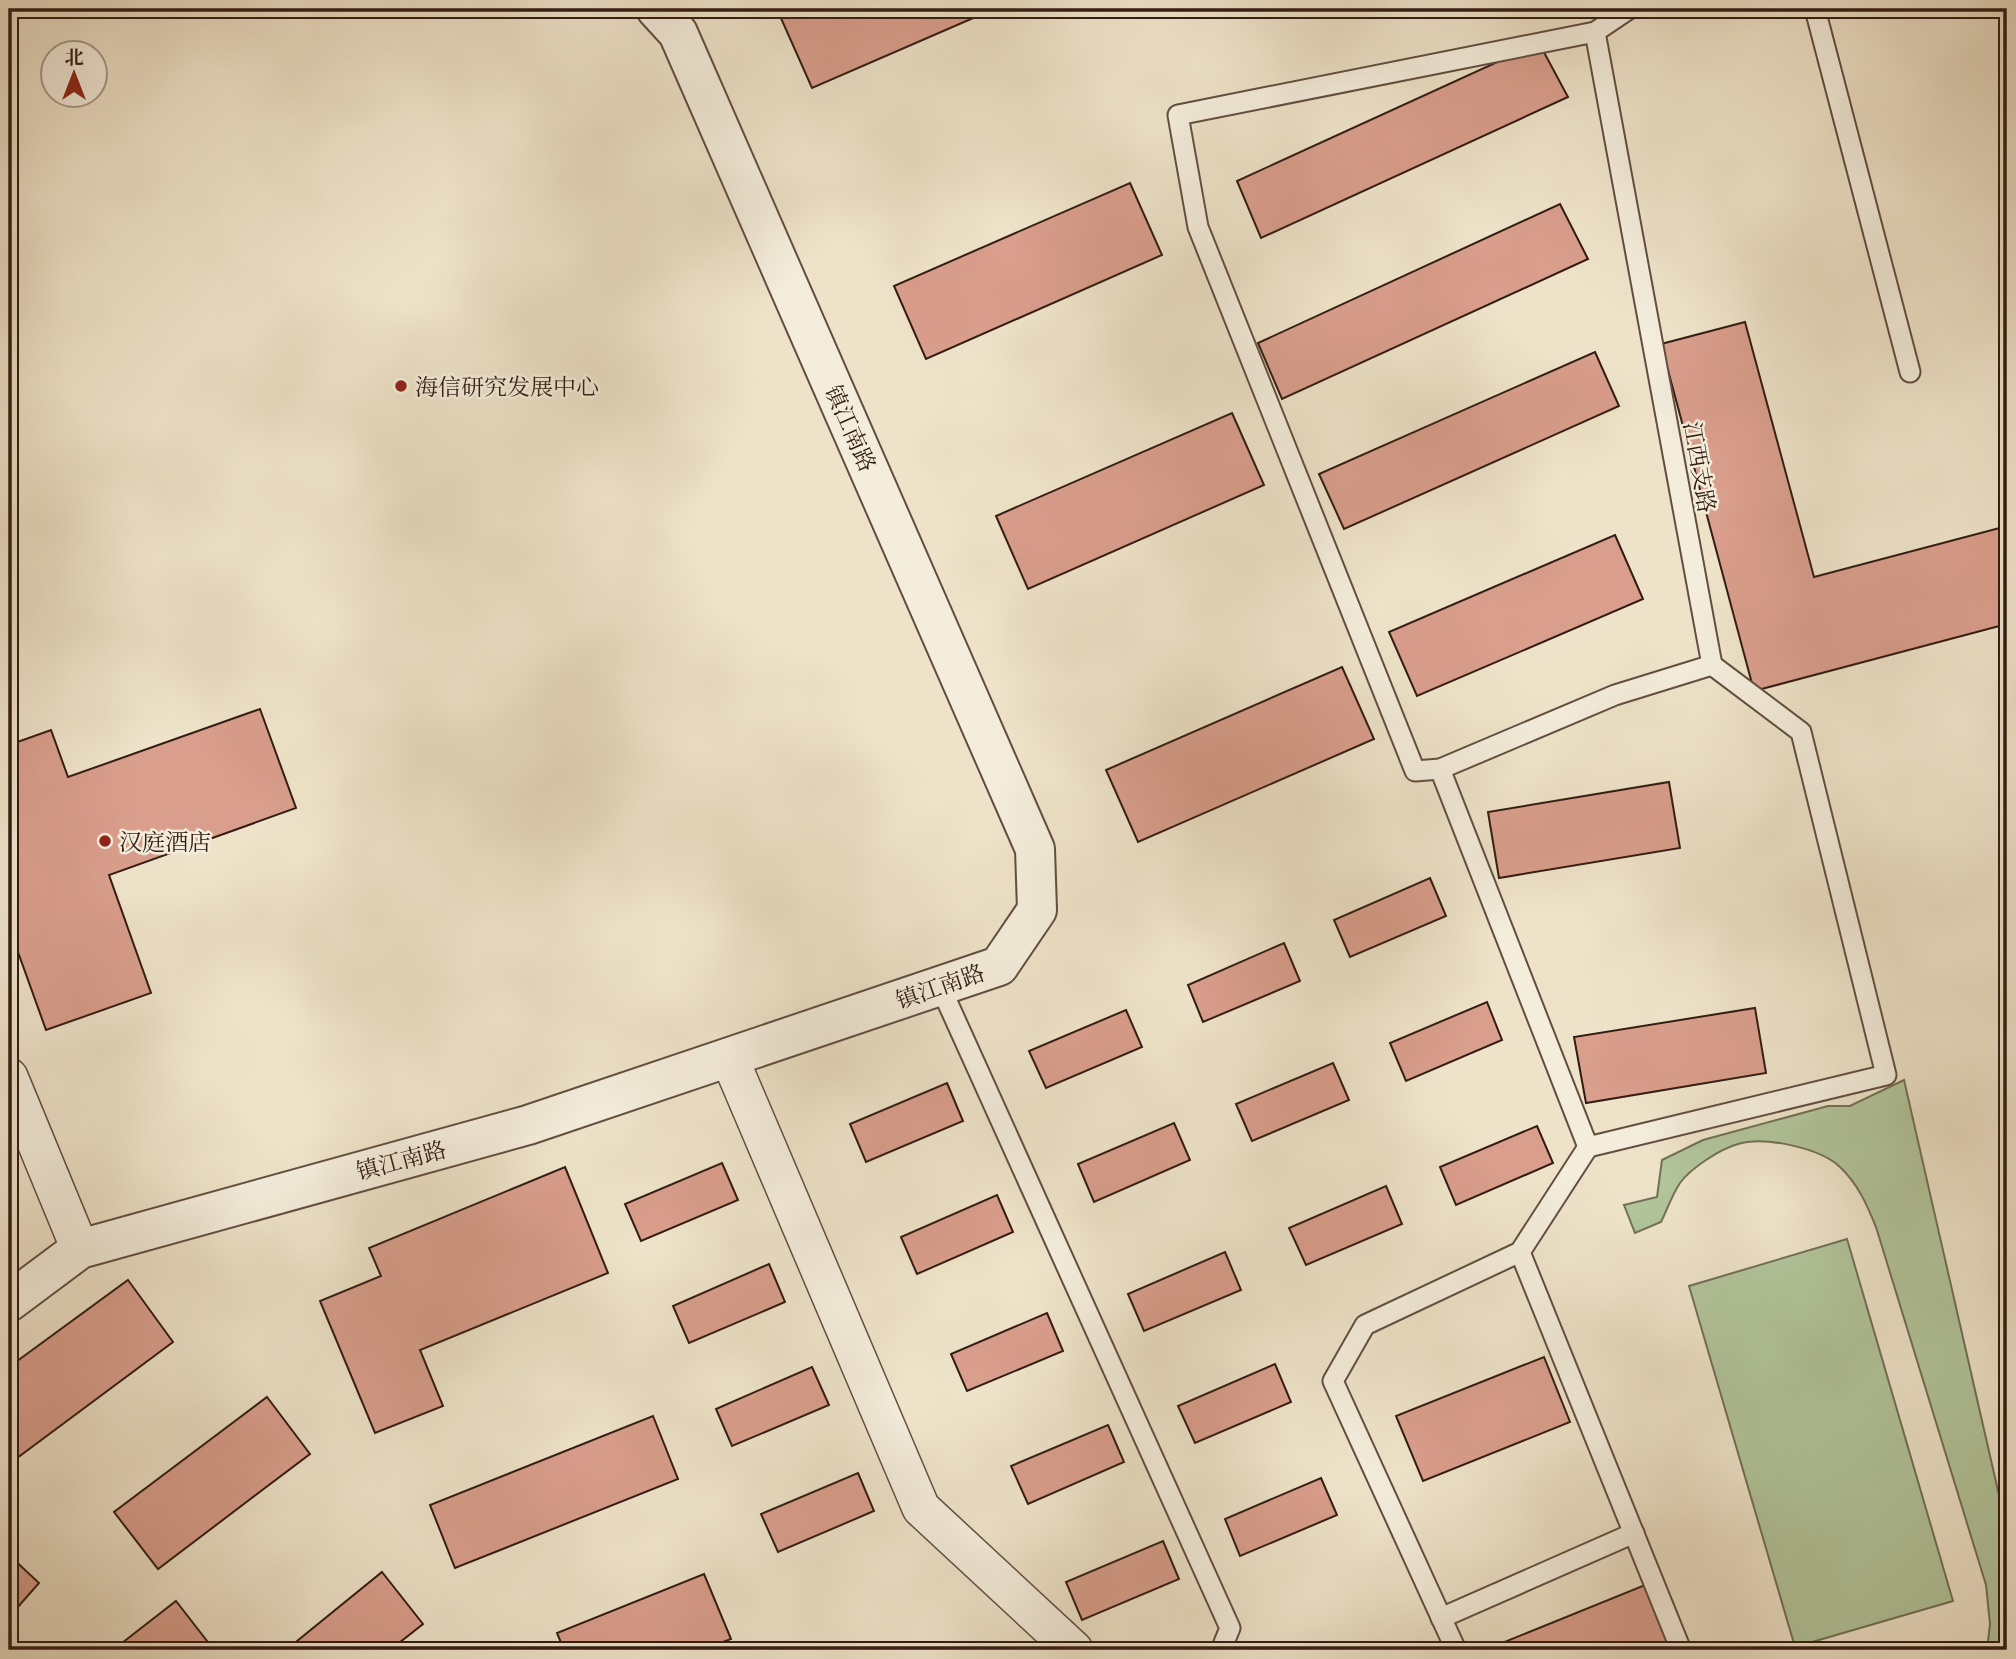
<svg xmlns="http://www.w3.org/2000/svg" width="2016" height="1659" font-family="'Gentium Book Plus','Noto Serif SC',serif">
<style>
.green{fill:#b2c59b;stroke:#727057;stroke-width:2}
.building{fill:#d99e8c;stroke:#331c13;stroke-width:2}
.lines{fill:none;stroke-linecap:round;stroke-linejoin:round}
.service-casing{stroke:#624e40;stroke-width:23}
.minor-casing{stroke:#624e40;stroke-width:40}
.tertiary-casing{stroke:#624e40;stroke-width:42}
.service{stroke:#f4eddc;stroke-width:19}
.minor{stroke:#f4eddc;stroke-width:37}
.tertiary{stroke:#f4eddc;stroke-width:38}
.poi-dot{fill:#8f2418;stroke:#f4eddc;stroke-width:2.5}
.labels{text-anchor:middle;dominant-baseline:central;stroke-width:5;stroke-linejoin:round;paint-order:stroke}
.poi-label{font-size:23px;fill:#331c13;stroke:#f4eddc;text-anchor:start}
.street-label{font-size:23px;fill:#331c13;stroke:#f4eddc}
</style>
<rect width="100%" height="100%" fill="#eee3c9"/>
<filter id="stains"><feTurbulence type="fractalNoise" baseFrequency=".00286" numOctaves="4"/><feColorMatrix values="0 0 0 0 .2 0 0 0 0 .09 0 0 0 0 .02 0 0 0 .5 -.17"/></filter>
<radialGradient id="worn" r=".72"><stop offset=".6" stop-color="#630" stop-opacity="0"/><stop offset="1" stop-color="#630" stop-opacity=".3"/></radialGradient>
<g class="green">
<path d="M1904,1080L2007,1530V1650H1987L1990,1624L1986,1585L1876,1227C1867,1205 1858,1184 1840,1167C1820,1148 1765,1136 1738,1144C1720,1149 1691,1168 1680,1183C1672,1195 1667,1210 1661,1222L1635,1233L1624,1205L1657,1197L1662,1160L1703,1140L1828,1106H1850Z"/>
<polygon points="1847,1239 1953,1601 1795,1647 1689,1286"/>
</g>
<g class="building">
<polygon points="796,9 994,9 812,88 780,16"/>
<polygon points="1539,43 1568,97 1261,238 1237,181"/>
<polygon points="1130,183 1162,255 926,359 894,286"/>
<polygon points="1560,204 1588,259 1282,399 1258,343"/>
<polygon points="1745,322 1814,577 2007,526 2007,624 1754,691 1661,344"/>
<polygon points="1595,352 1619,406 1344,529 1319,474"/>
<polygon points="1232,413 1264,485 1028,589 996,516"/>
<polygon points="1615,535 1643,599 1417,696 1389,632"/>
<polygon points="1342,667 1374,739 1138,842 1106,770"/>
<polygon points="260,709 296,808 109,875 151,993 46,1030 9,927 9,745 51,730 68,777"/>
<polygon points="1669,782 1680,848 1499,878 1488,812"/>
<polygon points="1430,878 1446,916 1350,957 1334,920"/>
<polygon points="1284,943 1300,981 1203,1022 1188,985"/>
<polygon points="1487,1002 1502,1040 1406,1081 1390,1043"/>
<polygon points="1755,1008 1766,1073 1586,1103 1574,1037"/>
<polygon points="1126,1010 1142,1047 1046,1088 1029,1051"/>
<polygon points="1333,1063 1349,1100 1252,1141 1236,1104"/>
<polygon points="947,1083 963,1121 866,1162 850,1124"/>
<polygon points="1174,1123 1190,1160 1094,1202 1078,1164"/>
<polygon points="1537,1126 1553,1163 1456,1205 1440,1167"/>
<polygon points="722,1163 738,1200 641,1241 625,1204"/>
<polygon points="565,1167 608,1273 420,1350 443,1406 375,1433 320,1301 381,1276 369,1248"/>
<polygon points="1386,1186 1402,1224 1306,1265 1289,1228"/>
<polygon points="997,1195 1013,1232 917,1274 901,1237"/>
<polygon points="1225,1252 1241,1290 1144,1331 1128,1294"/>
<polygon points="769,1264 785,1302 689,1343 673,1306"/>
<polygon points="128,1280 173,1342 9,1464 9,1367"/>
<polygon points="1047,1313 1063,1351 967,1391 951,1354"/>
<polygon points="1544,1357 1570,1422 1423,1481 1396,1416"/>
<polygon points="1275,1364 1291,1402 1195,1443 1178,1406"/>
<polygon points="812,1367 829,1405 732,1446 716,1409"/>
<polygon points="267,1397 310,1454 158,1569 114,1512"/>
<polygon points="653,1416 678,1479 455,1568 430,1505"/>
<polygon points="1108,1425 1124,1462 1028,1504 1011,1466"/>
<polygon points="858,1473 874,1511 778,1552 761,1514"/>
<polygon points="1321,1478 1337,1515 1240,1556 1225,1519"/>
<polygon points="1163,1541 1179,1579 1082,1620 1066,1582"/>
<polygon points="9,1555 39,1583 9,1617"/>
<polygon points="382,1572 423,1624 390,1650 286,1650"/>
<polygon points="704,1574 731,1639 702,1650 564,1650 557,1633"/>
<polygon points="1645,1585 1670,1650 1499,1650 1497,1645"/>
<polygon points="176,1601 214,1650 113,1650"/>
</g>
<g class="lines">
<g class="service-casing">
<g id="service">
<polyline points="1815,9 1910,372"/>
<polyline points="1595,32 1178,115 1198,227 1415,771 1440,769 1615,695 1712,665 1595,32 1629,9"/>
<polyline points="1440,769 1588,1147 1886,1075 1801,732 1712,665"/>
<polyline points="940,986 1230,1628 1221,1650"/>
<polyline points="1520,1252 1681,1650"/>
<polyline points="1441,1618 1634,1533"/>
<polyline points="1456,1650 1333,1381 1365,1325 1520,1252 1588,1147"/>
</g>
</g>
<g class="minor-casing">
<g id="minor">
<polyline points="729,1057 921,1508 1074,1650"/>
<polyline points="9,1077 80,1249"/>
</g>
</g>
<g class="tertiary-casing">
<polyline id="tertiary" points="9,1302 80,1249 528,1125 999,966 1037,910 1035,849 678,33 656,9"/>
</g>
<use href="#service" class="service"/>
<use href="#minor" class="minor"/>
<use href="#tertiary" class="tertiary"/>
</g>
<g class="poi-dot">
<circle cx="401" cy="386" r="7"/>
<circle cx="105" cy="841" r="7"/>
</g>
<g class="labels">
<g class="poi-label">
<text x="415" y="386">海信研究发展中心</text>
<text x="119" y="841">汉庭酒店</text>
</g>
<g class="street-label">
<text transform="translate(851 428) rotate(66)">镇江南路</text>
<text transform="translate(1700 467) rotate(80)">江西支路</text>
<text transform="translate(940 986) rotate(-19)">镇江南路</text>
<text transform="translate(401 1160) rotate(-15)">镇江南路</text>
</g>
</g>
<rect width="2016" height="1659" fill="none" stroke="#eee3c9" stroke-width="35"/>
<rect x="10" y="10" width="1995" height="1638" fill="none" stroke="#331c13" stroke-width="3.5"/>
<rect x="18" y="18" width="1981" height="1624" fill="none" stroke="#331c13" stroke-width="2"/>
<g transform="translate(74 74)"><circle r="33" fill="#f4eddc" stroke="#a7998c" stroke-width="2"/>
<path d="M0-5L12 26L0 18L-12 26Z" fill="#8f2418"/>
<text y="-10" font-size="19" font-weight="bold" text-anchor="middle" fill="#331c13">北</text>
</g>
<rect width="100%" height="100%" filter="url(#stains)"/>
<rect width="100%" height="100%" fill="url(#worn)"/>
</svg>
